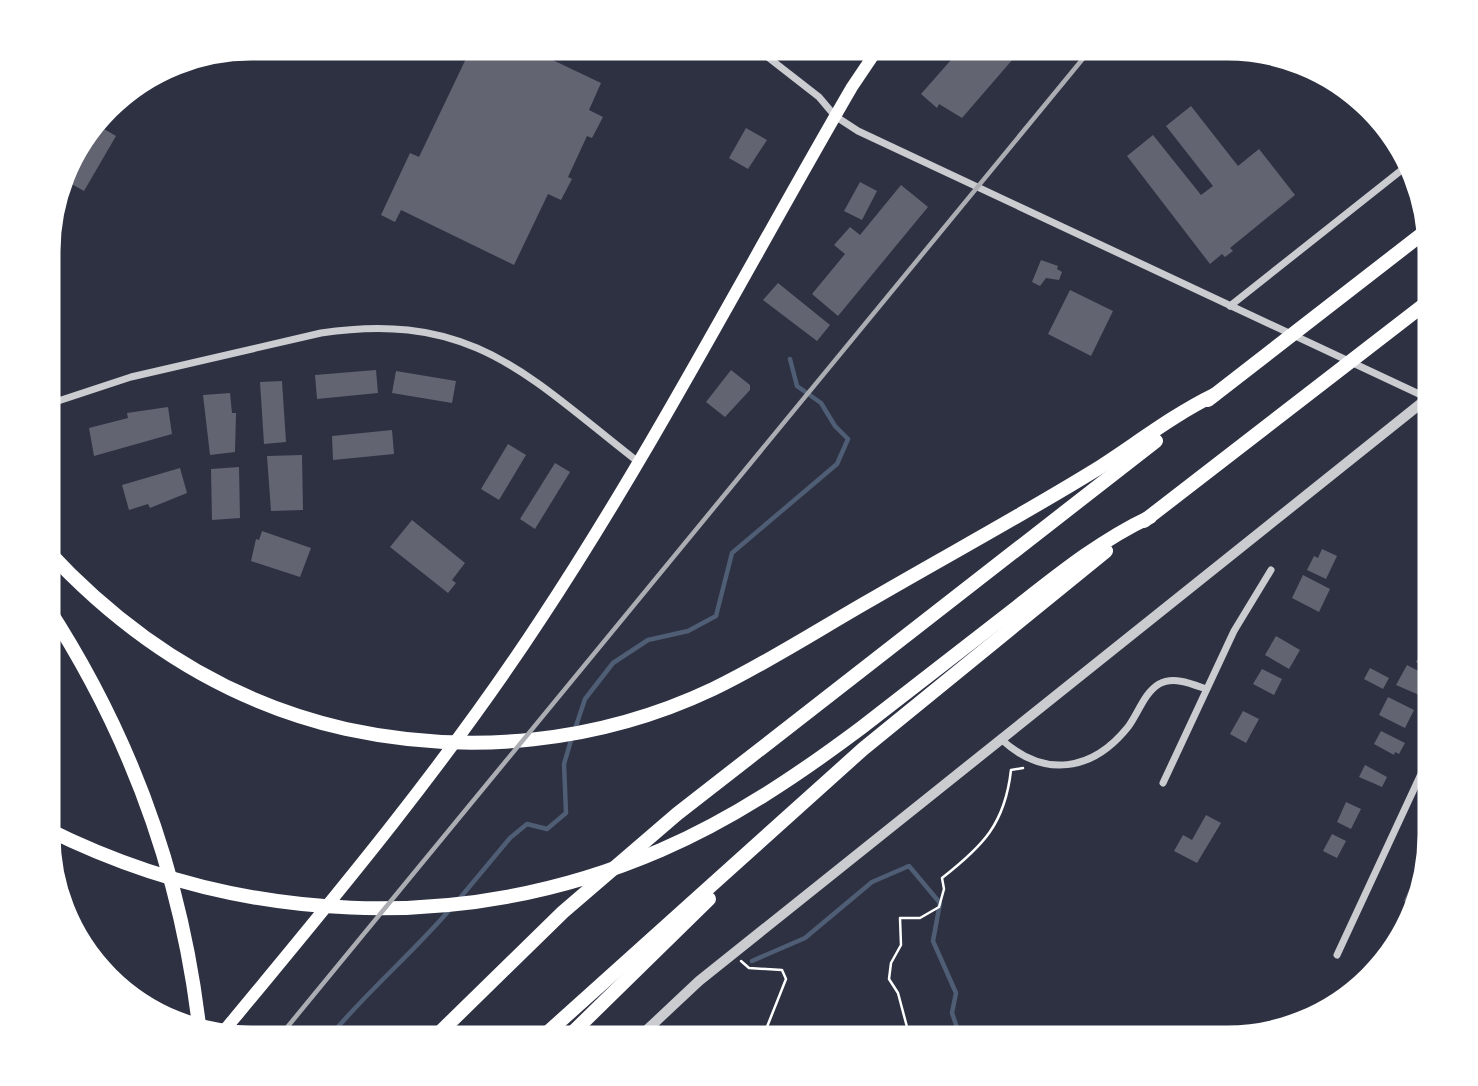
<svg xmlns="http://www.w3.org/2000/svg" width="1478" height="1086" font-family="'Exo 2',sans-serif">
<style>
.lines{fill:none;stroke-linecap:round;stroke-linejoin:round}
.stream{stroke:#4f5d75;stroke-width:4.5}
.building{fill:#626471}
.path{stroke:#fff;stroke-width:2.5}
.minor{stroke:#caccd0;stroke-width:7}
.tertiary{stroke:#caccd0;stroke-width:10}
.primary{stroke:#fff;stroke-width:12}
.motorway{stroke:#fff;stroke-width:14}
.rail{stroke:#abadb3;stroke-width:4.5}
.rim{fill:none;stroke:#fff;stroke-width:9}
</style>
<rect width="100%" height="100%" fill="#2d3142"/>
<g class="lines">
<g class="stream">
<polyline points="575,729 585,699 613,663 648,640 688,631 716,616 732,553 837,464 848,439 835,426 821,403 797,386 790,359"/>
<polyline points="460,898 510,838 527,824 547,829 566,813 564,764 572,737"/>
<polyline points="752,961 805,938 872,882 909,866 940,903 933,941 956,993 952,1013 962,1042"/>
<path d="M325,1042C364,994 412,954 452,907"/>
</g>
</g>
<g class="building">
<polygon points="473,44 519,44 601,83 589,110 603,117 592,138 587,136 568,177 572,179 561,200 548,194 514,265 401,210 395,222 381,215 410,153 419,157"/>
<polygon points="965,44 1026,44 962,118 939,104 937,108 921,94"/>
<polygon points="1191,106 1238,166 1259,149 1295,195 1230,248 1233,251 1225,257 1222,254 1210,264 1127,156 1153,135 1201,195 1213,186 1166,126"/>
<polygon points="92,122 116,136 84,191 61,178 71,148"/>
<polygon points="746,128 767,140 748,169 729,158"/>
<polygon points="860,182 877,191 862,220 844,211"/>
<polygon points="901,185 928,207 838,316 812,294 845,254 834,245 850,227 860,235"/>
<polygon points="1041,260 1058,266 1057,269 1062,272 1059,280 1046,278 1040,286 1032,282"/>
<polygon points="778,283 830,325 817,341 763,300"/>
<polygon points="1070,290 1113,311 1091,356 1048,334"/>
<polygon points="376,370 378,393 317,399 315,375"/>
<polygon points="731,370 750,385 750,390 725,417 706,402"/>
<polygon points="396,371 456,381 452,403 392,393"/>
<polygon points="282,381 286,442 264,444 260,382"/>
<polygon points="230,393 232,413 236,413 235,452 210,455 203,395"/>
<polygon points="168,407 172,434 94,456 89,428 128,418 127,413"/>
<polygon points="392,430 394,454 333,460 332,436"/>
<polygon points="508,444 526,455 499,500 481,489"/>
<polygon points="302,455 303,510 271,511 267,456"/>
<polygon points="555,463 570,472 535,529 520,519"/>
<polygon points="239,467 240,518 212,520 211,469"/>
<polygon points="180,468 187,493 150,508 148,504 129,510 122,485"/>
<polygon points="412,520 465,563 452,580 456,583 448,593 390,547"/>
<polygon points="262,531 311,548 300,577 251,561 256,539 259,540"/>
<polygon points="1322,549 1337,556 1326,579 1307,570 1314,556 1318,558"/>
<polygon points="1303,575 1330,589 1319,612 1292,598"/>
<polygon points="1434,609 1434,633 1424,628"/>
<polygon points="1276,636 1300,650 1289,669 1265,655"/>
<polygon points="1428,640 1434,644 1433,671 1416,662 1422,651 1420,650"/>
<polygon points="1407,665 1432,678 1430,681 1434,684 1426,698 1396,685"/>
<polygon points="1370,668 1389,678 1383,689 1364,679"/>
<polygon points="1262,669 1282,679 1274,695 1253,684"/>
<polygon points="1388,697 1414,710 1405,728 1379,715"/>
<polygon points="1243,711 1259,719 1246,743 1230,734"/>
<polygon points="1381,731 1405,743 1399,754 1395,752 1394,755 1374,744"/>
<polygon points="1365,765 1387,777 1382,787 1359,777"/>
<polygon points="1346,802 1361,809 1351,829 1337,822"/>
<polygon points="1206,815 1221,823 1197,863 1174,851 1183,835 1192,840"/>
<polygon points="1431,819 1434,820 1434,837 1425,832"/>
<polygon points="1332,834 1346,841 1337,858 1323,851"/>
<polygon points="1420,865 1430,869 1420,909 1404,901"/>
<polygon points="1394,929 1405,935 1394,957 1383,951"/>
</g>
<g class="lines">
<g class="path">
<polyline points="741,961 749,968 782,970 786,979 761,1042"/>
<path d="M911,1042L898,993L889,979L891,963L901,945L900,918H920L939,907L944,889L942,878C983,846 1005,824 1011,770L1023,768"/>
</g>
<g class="minor">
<polyline points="751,44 819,97 835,116 858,131 1434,401"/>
<polyline points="1230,306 1413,161"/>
<path d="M46,405L131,377L321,333C472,310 528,376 637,461"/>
<path d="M1002,740C1044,778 1092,772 1128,727C1138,714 1144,693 1159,684C1174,676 1192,684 1206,689"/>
<polyline points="1163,783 1234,631 1271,570"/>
<polyline points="1337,955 1434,746"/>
</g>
<polyline class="tertiary" points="634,1042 699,981 1434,393"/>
<path class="primary" d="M218,1038C330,903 445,766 541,619C654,448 749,264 852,87L881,44"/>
<g class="motorway">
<polyline points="1208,400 1431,227"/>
<polyline points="1144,521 1434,297"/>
<path d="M46,549C128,638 227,702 346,729C470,756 599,743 713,689C769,662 821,628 874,598C948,555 1024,514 1097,469C1136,444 1173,415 1214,395"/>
<path d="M46,605C131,735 183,880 200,1034"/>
<path d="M45,828C238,925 462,936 661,850C733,819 798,775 861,728C913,688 965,647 1017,607C1059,574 1101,540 1150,517"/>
<polyline points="430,1042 563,912 677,814 1156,441"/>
<polyline points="537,1042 863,749 1106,551"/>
<polyline points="563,1042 709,899"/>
</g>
<polyline class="rail" points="275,1042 1095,44"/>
</g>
<path d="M0 0H1478V1086H0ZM251 56H1227A195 195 0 0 1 1422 251V835A195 195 0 0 1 1227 1030H251A195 195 0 0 1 56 835V251A195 195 0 0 1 251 56Z" fill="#fff" fill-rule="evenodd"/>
<path class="rim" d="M251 56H1227A195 195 0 0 1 1422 251V835A195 195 0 0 1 1227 1030H251A195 195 0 0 1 56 835V251A195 195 0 0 1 251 56Z"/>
</svg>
